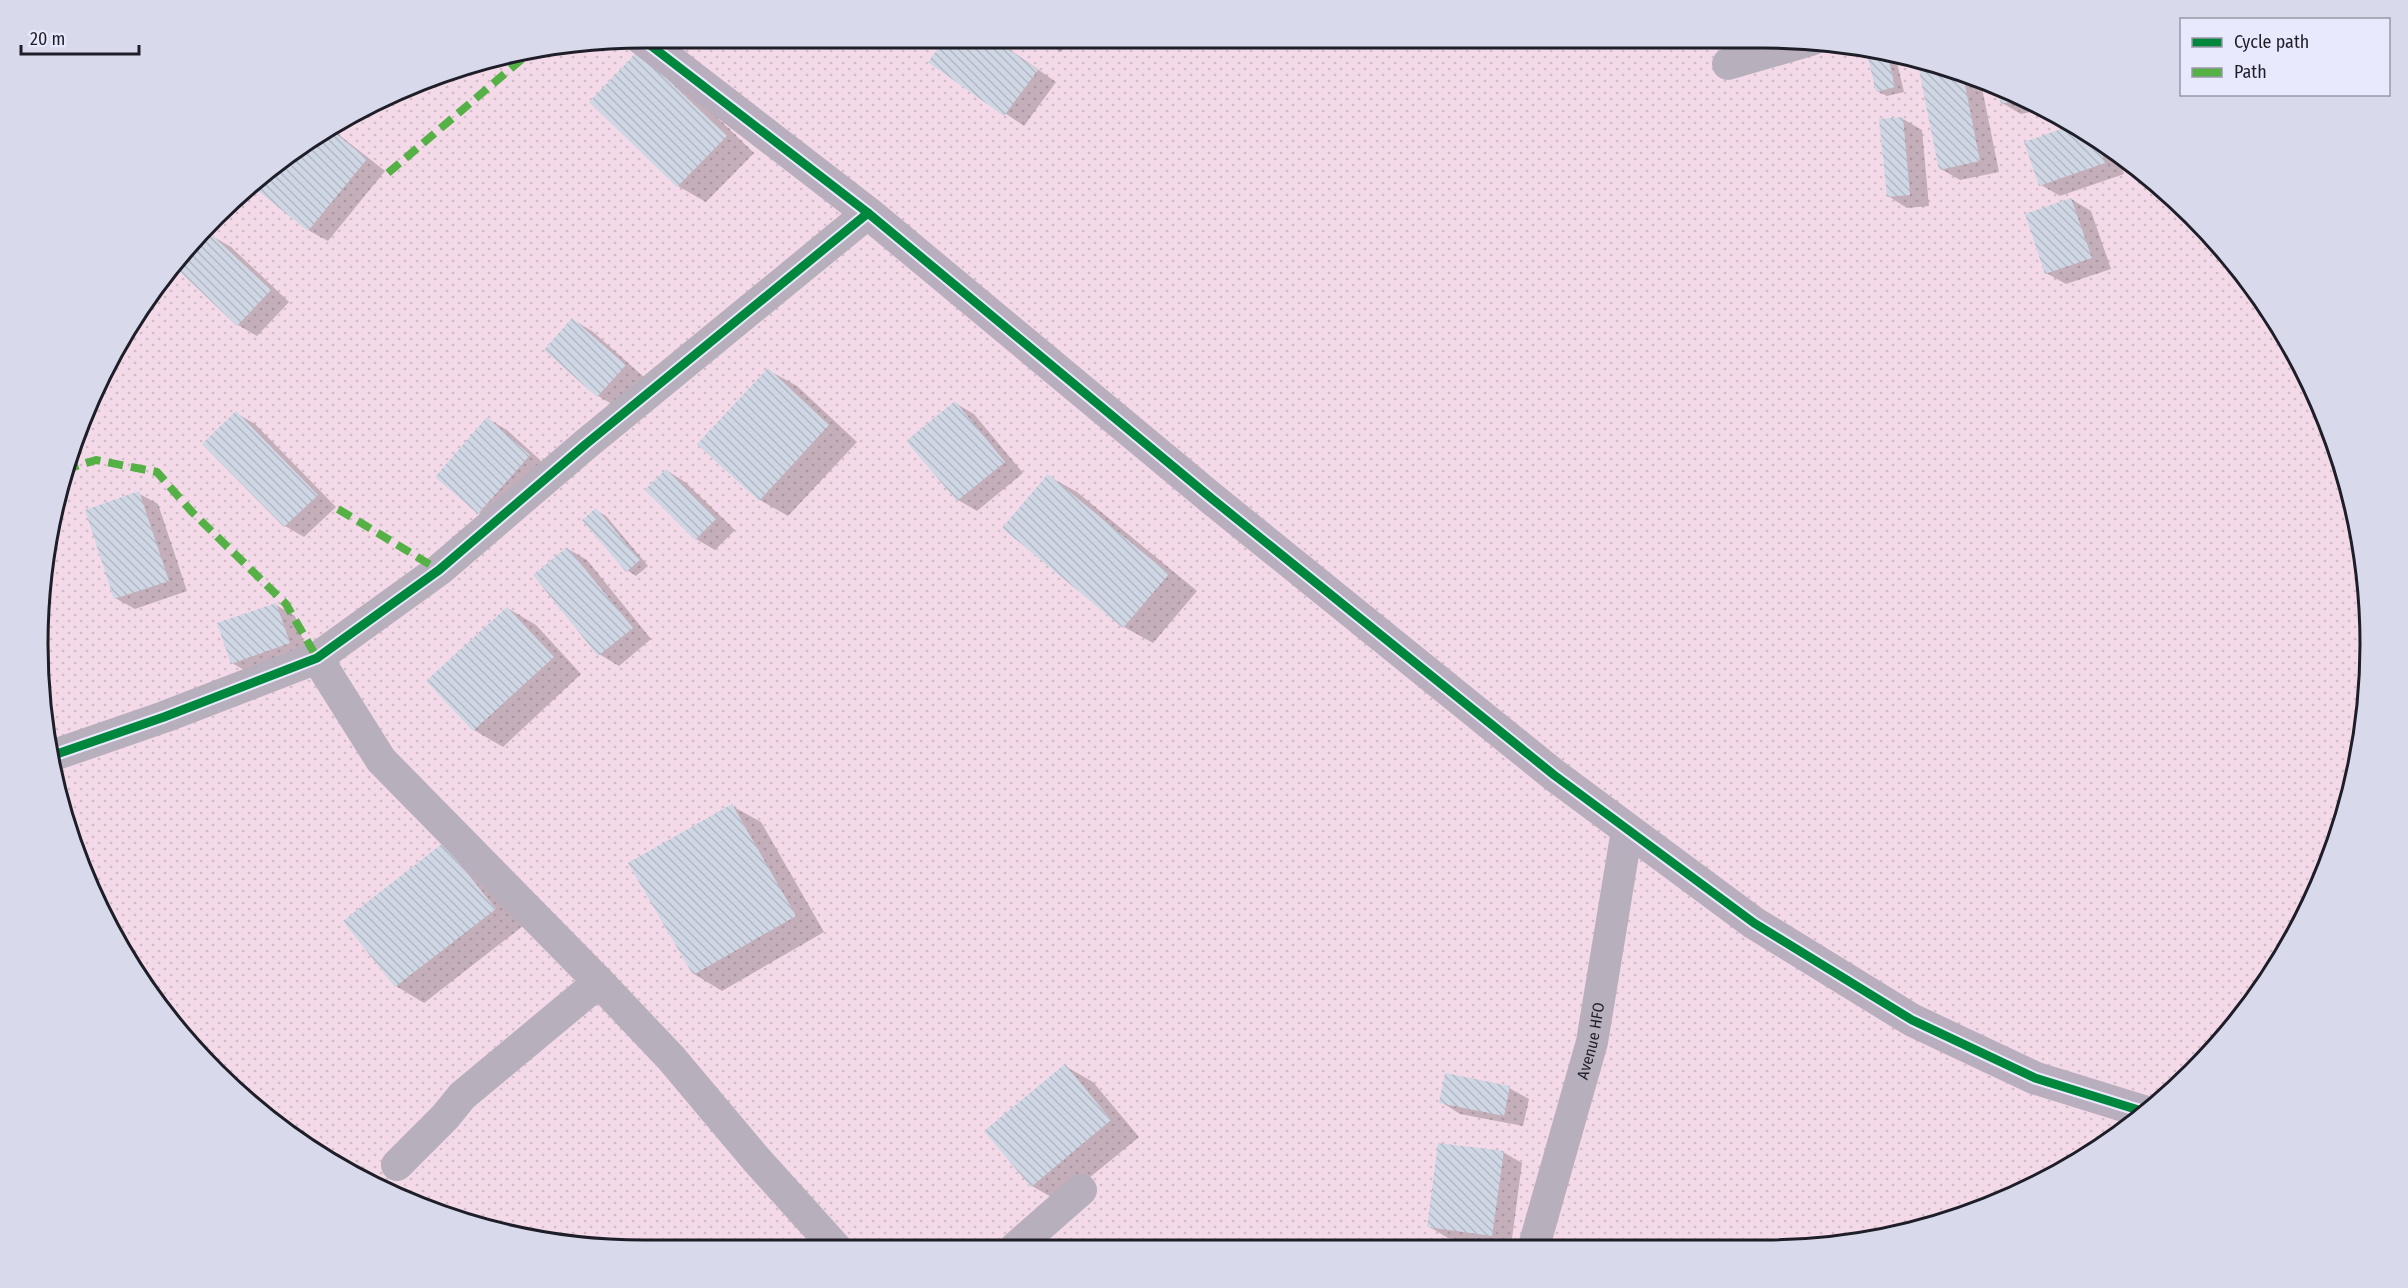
<svg xmlns="http://www.w3.org/2000/svg" width="2408" height="1288" font-family="'Fira Sans Condensed',sans-serif">
<style>
.grass{fill:url(#grass-dots)}
.shadow{fill:#0003}
.building{fill:url(#building-back-hatch)}
.lines{fill:none;stroke-linecap:round;stroke-linejoin:round}
.street{stroke:#b8afbd;stroke-width:32}
.secondary{stroke:#b8aebd;stroke-width:33}
.quiet{stroke:#55b146;stroke-width:8;stroke-dasharray:15 8;stroke-linecap:butt}
.cycleway-casing{stroke:#e9e9fd;stroke-width:13}
.cycleway{stroke:#00873e;stroke-width:9}
.labels{text-anchor:middle;dominant-baseline:central;stroke-width:5;stroke-linejoin:round;paint-order:stroke}
.street-label{font-size:16px;fill:#1e1e29;stroke:#e9e9fd}
.rim{fill:none;stroke:#1e1e29;stroke-width:3}
</style>
<defs>
<pattern id="grass-dots" width="8" height="8" patternUnits="userSpaceOnUse" patternTransform="scale(1.5)"><rect width="8" height="8" fill="#f4dae8"/><path d="M2 2h.1M6 6h.1" fill="none" stroke="#d1bbc7" stroke-width="1.8" stroke-linecap="round"/></pattern>
<pattern id="building-back-hatch" width="6" height="6" patternUnits="userSpaceOnUse" patternTransform="scale(1.5)"><rect width="6" height="6" fill="#d0d7e4"/><path d="M-1 5l2 2M0 0l6 6M5-1l2 2" fill="none" stroke="#b2b8c4"/></pattern>
</defs>
<rect width="100%" height="100%" fill="#eeeef8"/>
<polygon class="grass" points="644,38 1803,39 1921,58 2067,119 2164,188 2245,275 2308,375 2350,487 2369,604 2365,723 2338,839 2289,947 2193,1073 2101,1148 1959,1218 1843,1245 605,1249 487,1230 341,1169 275,1125 188,1044 140,981 84,876 58,801 39,684 39,604 58,487 84,412 140,307 188,244 275,163 341,119 449,70 526,49"/>
<g class="shadow">
<polygon points="947,38 993,38 1056,82 1024,126 930,62"/>
<polygon points="1037,38 1071,38 1061,52"/>
<polygon points="1868,49 1895,54 1904,92 1887,96 1877,91"/>
<polygon points="1920,58 1981,83 1999,172 1960,180 1941,169 1925,65 1921,62"/>
<polygon points="667,69 754,153 706,202 678,186"/>
<polygon points="1999,90 2044,109 2021,114 2002,103"/>
<polygon points="1903,119 1922,130 1929,206 1907,208 1888,196"/>
<polygon points="2077,125 2117,155 2124,174 2060,196 2041,185"/>
<polygon points="329,127 385,171 328,241 308,230 289,153"/>
<polygon points="2071,199 2091,211 2111,269 2066,284 2046,273"/>
<polygon points="212,236 231,247 289,302 257,336 238,325"/>
<polygon points="573,320 592,331 644,377 617,407 598,396 546,350"/>
<polygon points="768,370 797,386 857,442 788,516 760,500"/>
<polygon points="955,403 974,414 1023,473 977,511 958,500 909,442"/>
<polygon points="236,413 255,424 336,507 304,537 285,526 204,444"/>
<polygon points="488,419 507,430 548,467 498,524 479,513"/>
<polygon points="666,470 685,482 735,530 715,550 696,539"/>
<polygon points="1048,476 1077,492 1197,591 1153,643 1124,627 1004,528"/>
<polygon points="138,493 158,504 187,591 135,609 115,598"/>
<polygon points="596,510 606,516 648,566 636,576 627,570"/>
<polygon points="568,549 587,560 651,639 619,666 599,654"/>
<polygon points="276,605 295,616 308,654 251,674 232,663"/>
<polygon points="507,608 536,625 581,674 503,747 474,730 429,681"/>
<polygon points="732,806 761,822 824,932 722,991 694,974"/>
<polygon points="443,845 523,926 424,1003 396,986"/>
<polygon points="1065,1066 1093,1082 1139,1137 1060,1202 1032,1186"/>
<polygon points="1509,1088 1529,1099 1523,1126 1460,1114 1441,1102"/>
<polygon points="1503,1152 1522,1163 1511,1246 1448,1238 1428,1226"/>
</g>
<g class="building">
<polygon points="946,38 992,38 1038,70 1004,116 928,62"/>
<polygon points="1866,49 1887,53 1895,87 1876,92"/>
<polygon points="638,51 727,136 677,187 589,102"/>
<polygon points="1931,62 1963,75 1980,161 1939,170 1918,65"/>
<polygon points="1997,90 2021,99 2001,104"/>
<polygon points="1903,117 1910,195 1887,197 1879,119"/>
<polygon points="2075,124 2098,141 2105,163 2039,186 2024,142"/>
<polygon points="328,127 367,159 308,231 257,190 285,156"/>
<polygon points="2071,198 2092,258 2045,274 2025,214"/>
<polygon points="211,234 271,290 237,326 178,270"/>
<polygon points="572,318 626,365 597,397 544,350"/>
<polygon points="768,368 829,425 759,501 697,444"/>
<polygon points="955,401 1005,462 957,501 906,441"/>
<polygon points="236,411 318,495 284,527 202,444"/>
<polygon points="487,417 530,455 478,514 435,477"/>
<polygon points="666,469 716,519 695,540 645,490"/>
<polygon points="1048,474 1169,574 1123,628 1002,528"/>
<polygon points="139,491 169,581 114,599 85,510"/>
<polygon points="596,508 640,560 626,572 582,520"/>
<polygon points="567,547 633,628 598,656 533,575"/>
<polygon points="276,603 290,643 231,664 217,623"/>
<polygon points="507,607 554,657 473,731 426,681"/>
<polygon points="732,804 796,916 693,975 628,863"/>
<polygon points="443,843 496,909 395,987 343,921"/>
<polygon points="1065,1064 1111,1120 1031,1187 984,1131"/>
<polygon points="1445,1073 1510,1086 1504,1116 1439,1103"/>
<polygon points="1438,1143 1504,1151 1492,1236 1427,1227"/>
</g>
<g class="lines">
<g class="street">
<polyline points="1728,64 1811,40"/>
<polyline points="317,658 381,760 599,982 671,1058 755,1158 836,1248"/>
<polyline points="51,756 164,717 317,658 439,570 586,444 868,213"/>
<polyline points="397,1165 445,1117 462,1096 599,982"/>
<path id="s1" d="M1534,1246L1592,1042L1627,830"/>
<polyline points="1015,1248 1081,1190"/>
</g>
<polyline class="secondary" points="641,38 868,213 1211,498 1554,775 1754,923 1912,1020 2035,1078 2145,1112"/>
<g class="quiet">
<polyline points="388,173 535,48"/>
<polyline points="64,470 96,460 157,472 192,512 286,604 317,658"/>
<polyline points="338,509 439,570"/>
</g>
<g class="cycleway-casing">
<g id="cycleway">
<polyline points="641,38 868,213 1211,498 1554,775 1754,923 1912,1020 2035,1078 2145,1112"/>
<polyline points="51,756 164,717 317,658 439,570 586,444 868,213"/>
</g>
</g>
<use href="#cycleway" class="cycleway"/>
</g>
<g class="labels">
<g class="street-label">
<text stroke="none"><textPath href="#s1" startOffset="213">Avenue HFO</textPath></text>
</g>
</g>
<path d="M0 0H2408V1288H0ZM644 48H1764A596 596 0 0 1 2360 644V644A596 596 0 0 1 1764 1240H644A596 596 0 0 1 48 644V644A596 596 0 0 1 644 48Z" fill="#d9d9ec" fill-rule="evenodd"/>
<path class="rim" d="M644 48H1764A596 596 0 0 1 2360 644V644A596 596 0 0 1 1764 1240H644A596 596 0 0 1 48 644V644A596 596 0 0 1 644 48Z"/>
<rect x="2180" y="18" width="210" height="78" fill="#e9e9fd" stroke="#9898a8" stroke-width="1.5"/>
<rect x="2192" y="38" width="30" height="9" fill="#00873e" stroke="#9898a8" stroke-width="1.5"/>
<text x="2234" y="48" font-size="18" fill="#1e1e29">Cycle path</text>
<rect x="2192" y="68" width="30" height="9" fill="#55b146" stroke="#9898a8" stroke-width="1.5"/>
<text x="2234" y="78" font-size="18" fill="#1e1e29">Path</text>
<path d="M21 45v9h118v-9" fill="none" stroke="#1e1e29" stroke-width="3"/>
<text x="30" y="45" font-size="18" fill="#1e1e29" stroke="#e9e9fd" stroke-width="4.5" paint-order="stroke">20 m</text>
</svg>
